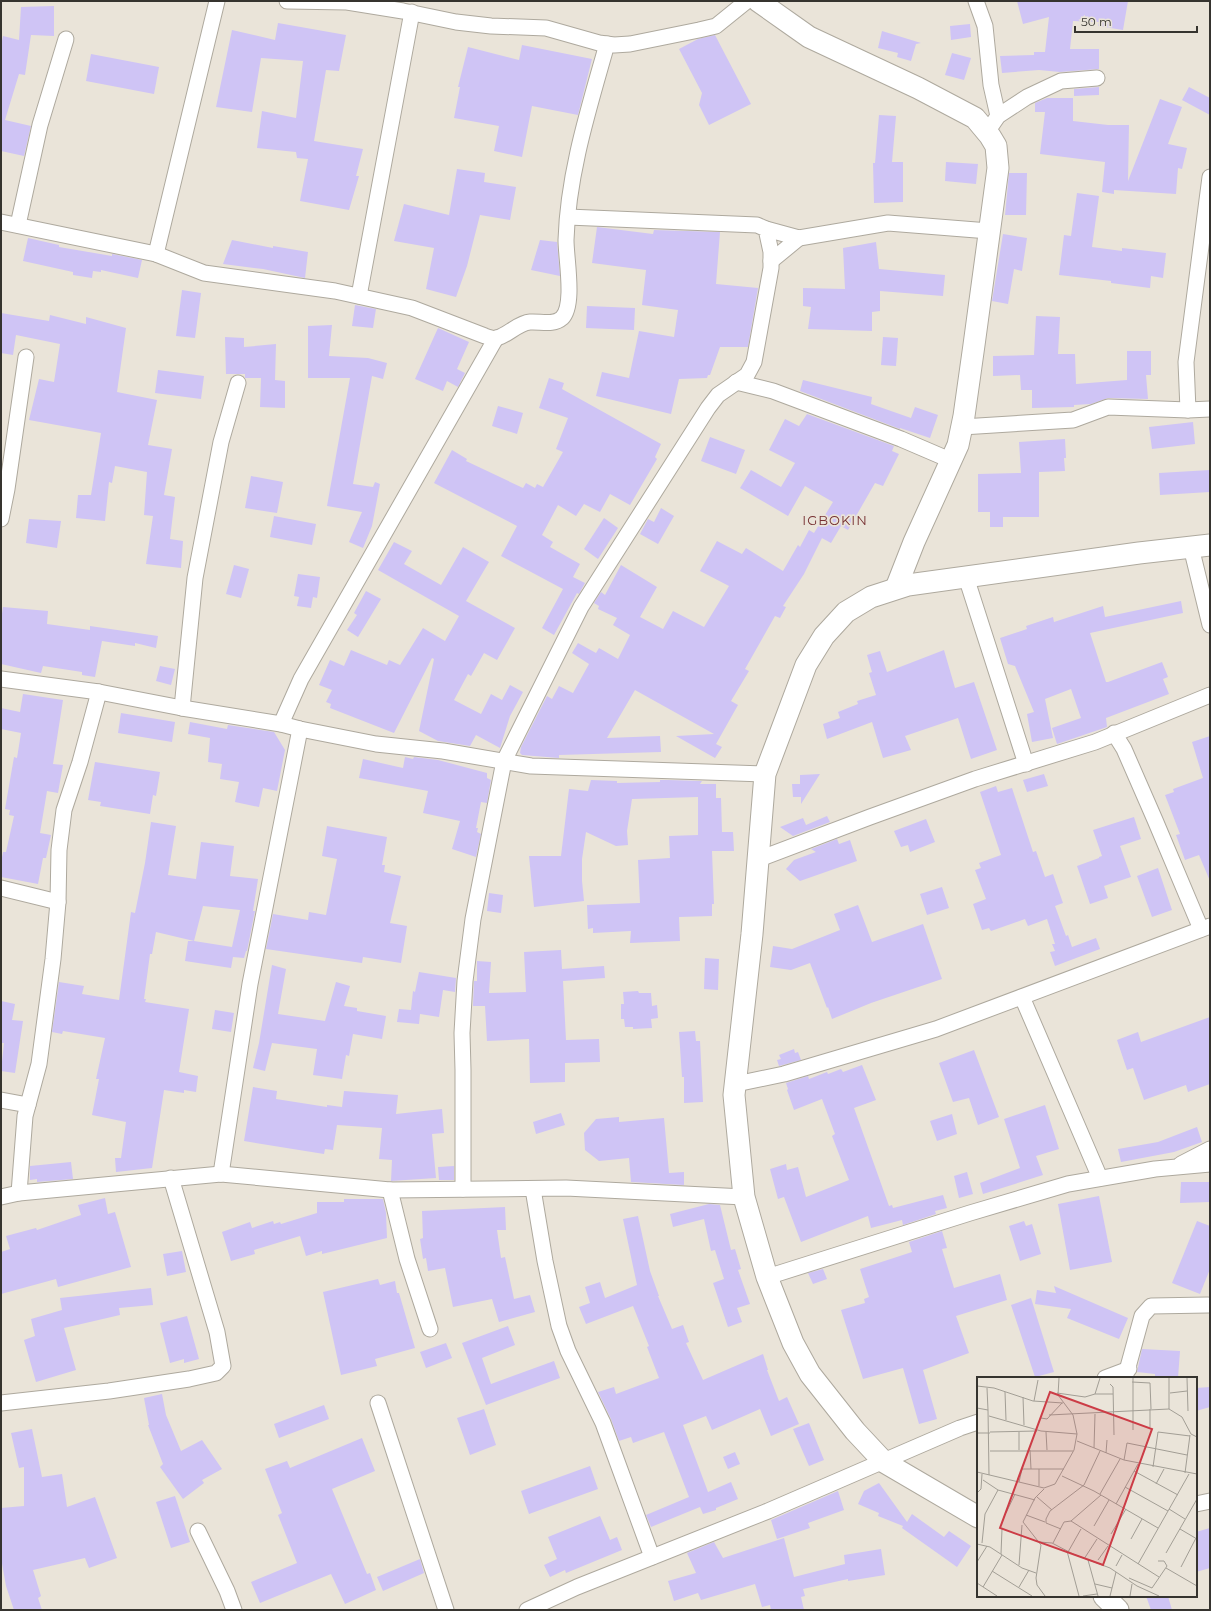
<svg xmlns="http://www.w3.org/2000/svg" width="1211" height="1611" font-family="Montserrat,sans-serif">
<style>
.building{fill:#cfc4f5;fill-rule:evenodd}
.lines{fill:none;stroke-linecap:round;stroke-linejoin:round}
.street-casing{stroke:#aea99e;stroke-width:17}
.secondary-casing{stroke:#aea99e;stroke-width:23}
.street{stroke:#fff;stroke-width:15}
.secondary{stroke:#fff;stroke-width:21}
.labels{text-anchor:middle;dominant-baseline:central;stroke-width:3.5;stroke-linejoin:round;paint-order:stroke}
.quarter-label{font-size:13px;letter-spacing:1px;fill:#762f31;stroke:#eae4d9}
.inset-road{fill:none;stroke:#a29e95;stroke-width:1}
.view{fill:#cc3c46;fill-opacity:0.15;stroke:#cc3c46;stroke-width:2}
.inset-edge{fill:none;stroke:#36342f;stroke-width:2}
</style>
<rect width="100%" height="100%" fill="#eae4d9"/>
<g class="building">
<polygon points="1017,1 1128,1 1123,30 1098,26 1099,22 1073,21 1070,49 1099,49 1099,69 1060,72 1039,70 1002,73 1000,56 1034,55 1034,52 1045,52 1049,17 1023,24"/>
<polygon points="54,6 54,36 31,35 25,75 19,74 5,120 31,126 24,156 1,151 1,46 3,36 19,40 21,7"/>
<polygon points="278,23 346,35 339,71 326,70 314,141 363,149 356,176 359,176 349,210 300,201 308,159 297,158 296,152 257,148 262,111 296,118 303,61 261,58 252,112 216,107 232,30 275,40"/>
<polygon points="970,24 971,37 951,40 950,26"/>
<polygon points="882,31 921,43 916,44 911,61 897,57 898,53 878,48"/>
<polygon points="715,35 751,104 709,125 699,105 702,93 679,49 698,39"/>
<polygon points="522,45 592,59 578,115 532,106 522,157 494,151 499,126 454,118 460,87 458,87 468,47 519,60"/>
<polygon points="952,53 971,58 964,80 945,75"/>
<polygon points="91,54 159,67 154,94 86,81"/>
<polygon points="1099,87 1099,95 1074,96 1074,89"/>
<polygon points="1189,87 1210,98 1210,115 1182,100"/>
<polygon points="1047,98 1073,98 1073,121 1108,125 1129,125 1128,181 1160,99 1182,107 1168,144 1187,148 1182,169 1178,168 1176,194 1114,190 1114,194 1102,192 1105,162 1040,154 1045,112 1035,112 1035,103"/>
<polygon points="879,115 896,116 892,162 903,162 903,202 874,203 873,163 875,163"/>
<polygon points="946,162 978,164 976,184 945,181"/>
<polygon points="457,169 485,173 484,182 516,187 510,220 480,215 467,266 456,297 426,289 434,248 394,241 404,204 449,215"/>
<polygon points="1009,173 1027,173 1026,215 1005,215"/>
<polygon points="1077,193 1099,196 1092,247 1122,251 1122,248 1166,253 1163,278 1151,276 1150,288 1111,283 1111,281 1059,275 1064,235 1071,236"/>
<polygon points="597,227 653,234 654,230 720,232 716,284 758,288 748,347 720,347 710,375 708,375 707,378 679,379 671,414 596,396 602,372 629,378 639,331 674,337 678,310 642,305 646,270 592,263"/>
<polygon points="1003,234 1027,238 1022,271 1014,269 1008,304 992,301"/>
<polygon points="28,238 59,245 59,247 112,256 112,254 142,260 138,278 101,270 101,272 93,271 92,278 73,275 73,272 23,261"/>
<polygon points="232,240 273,248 273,246 308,252 305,278 263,269 223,264"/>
<polygon points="540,240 557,242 560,276 531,270"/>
<polygon points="876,242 879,269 945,275 943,296 880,291 880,311 872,312 872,331 808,329 811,307 803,306 803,288 845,289 843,248"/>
<polygon points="182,290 201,293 195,338 176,336"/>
<polygon points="355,305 376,309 373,328 352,326"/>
<polygon points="587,306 635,308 634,330 586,328"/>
<polygon points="1,313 49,321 50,315 86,324 86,317 126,328 117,392 157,400 148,445 172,449 164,495 175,497 170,539 183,541 181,568 146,564 153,516 144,515 147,472 115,466 112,483 109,482 105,521 76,518 78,495 91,495 101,433 29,420 39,379 54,382 60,344 16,335 13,355 1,353"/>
<polygon points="1036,316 1060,317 1058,354 1075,354 1076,384 1127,380 1127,351 1151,351 1151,375 1146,375 1148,399 1108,398 1091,404 1074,405 1074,407 1032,408 1032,390 1021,390 1020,375 993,376 993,356 1034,355"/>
<polygon points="332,325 329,356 368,358 387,363 383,379 372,376 353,484 373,487 375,482 380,484 372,526 363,548 349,542 362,512 327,506 350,378 308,378 308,326"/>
<polygon points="438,328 469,342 457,369 465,373 458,387 447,381 443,391 415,379"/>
<polygon points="225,337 244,338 244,347 276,344 275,380 285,381 285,408 260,407 261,378 245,378 245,374 226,374"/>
<polygon points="883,337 898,338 896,366 881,365"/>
<polygon points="158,370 204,376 201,399 155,393"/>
<polygon points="549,378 564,383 562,389 661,444 655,457 657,459 630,505 610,494 600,512 584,504 576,516 558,505 542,535 553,542 550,547 580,564 573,577 585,583 579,594 577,593 554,635 542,628 563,589 501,556 517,526 434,483 452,450 467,459 466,461 523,488 526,483 535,488 537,484 543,487 563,452 556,449 568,418 539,408"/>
<polygon points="803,380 872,397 871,404 911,418 915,407 938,415 930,438 900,428 900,429 800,391"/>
<polygon points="498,406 523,413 517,434 492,426"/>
<polygon points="807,414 894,446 892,451 899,454 883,486 875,483 848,530 841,526 831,543 820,537 822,538 804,574 783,606 786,607 780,618 775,616 745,669 749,671 731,701 738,705 716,744 722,747 715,758 676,736 714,734 635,690 607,738 660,736 661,752 559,755 559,758 522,755 520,753 521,747 547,696 552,699 559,686 573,693 589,664 572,653 578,643 596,653 599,648 618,659 630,635 613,625 617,618 598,609 599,606 594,603 601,592 605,595 621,565 657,587 640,617 663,629 673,611 704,627 729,586 700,571 717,541 742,554 746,548 783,571 798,545 800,547 809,530 814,533 833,502 805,486 788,516 740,488 751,470 781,487 795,463 769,450 785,419 799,426"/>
<polygon points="1193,422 1195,444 1152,449 1149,427"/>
<polygon points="710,437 745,450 736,474 701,461"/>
<polygon points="1065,439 1066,458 1064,458 1065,471 1039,472 1039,517 1003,517 1003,527 990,527 990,512 978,512 978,474 1021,473 1019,442"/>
<polygon points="1210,470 1210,492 1160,495 1159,473"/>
<polygon points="251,476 283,482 277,513 245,508"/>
<polygon points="661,508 674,516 658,544 640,534 648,519 654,522"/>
<polygon points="274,516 316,524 312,545 270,537"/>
<polygon points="604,518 618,528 598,559 584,549"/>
<polygon points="29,519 61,521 57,548 26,543"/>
<polygon points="394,542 412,551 404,564 441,585 463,547 489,562 466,601 515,628 497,660 484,653 471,676 468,674 454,700 481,714 491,694 502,700 510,685 523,692 510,716 500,748 476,735 470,746 438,741 419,731 434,659 432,658 394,733 330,708 331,704 326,702 332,690 319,685 330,660 344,666 351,650 387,665 389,660 400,665 423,628 445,641 459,616 378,570"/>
<polygon points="234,565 249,569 241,598 226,594"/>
<polygon points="298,574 320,577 317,598 313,597 311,608 297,606 299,597 294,596"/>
<polygon points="366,591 381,599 358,637 347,630 357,615 354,613"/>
<polygon points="1181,601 1183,613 1090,633 1106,682 1108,682 1162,662 1168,677 1163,679 1169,694 1106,718 1107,727 1057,744 1052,728 1081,718 1071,689 1045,699 1053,738 1032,742 1027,714 1034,712 1015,666 1008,664 1000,638 1027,629 1026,626 1053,617 1054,622 1103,606 1105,617"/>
<polygon points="3,607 48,611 47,624 90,630 90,626 158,636 156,648 135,643 135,646 102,641 95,677 82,675 82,672 43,666 41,673 1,664 1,620"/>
<polygon points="944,650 955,688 974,682 997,750 971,759 958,718 905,736 911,750 883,758 872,722 827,739 823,724 840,718 838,712 858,704 857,701 876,695 869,673 872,672 867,655 880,651 887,672"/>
<polygon points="160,666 175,669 171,685 156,681"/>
<polygon points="23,694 63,700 53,764 63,765 58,793 47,791 40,833 51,835 46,858 43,858 38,884 1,877 1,863 3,852 6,852 14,816 9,815 10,810 5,809 14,757 17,758 21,733 1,729 1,708 20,712"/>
<polygon points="121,713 175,722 172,742 118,733"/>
<polygon points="190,722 227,729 228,725 274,732 285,750 277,791 263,788 259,807 235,802 239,782 220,779 222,764 208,762 210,738 188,734"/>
<polygon points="1210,736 1210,881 1199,855 1185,860 1176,835 1180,834 1165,795 1174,792 1173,789 1203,778 1192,742"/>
<polygon points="405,757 413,759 414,757 438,760 487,773 487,778 491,780 487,803 481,802 476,828 478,828 477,832 481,834 476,857 452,849 460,821 423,813 428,791 359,778 363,759 403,768"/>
<polygon points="95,762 160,772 156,796 153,795 150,814 100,806 101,802 88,800"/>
<polygon points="820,774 801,804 801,797 793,797 792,784 800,784 800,775"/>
<polygon points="1044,774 1048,786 1027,792 1023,780"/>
<polygon points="591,780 617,781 617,783 660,782 660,780 668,780 702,781 700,784 716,784 716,798 721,798 722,832 733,832 734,851 712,851 714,904 712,904 712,916 679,917 680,941 630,943 631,931 593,933 593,928 588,929 587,905 640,903 638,860 670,858 669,836 698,835 698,797 632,799 627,831 628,845 616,846 586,832 582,859 582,881 584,901 534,907 529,856 561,856 569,789 588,791"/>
<polygon points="996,786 998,792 1012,788 1033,852 1036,851 1045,877 1053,874 1063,903 1055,906 1066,936 1068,935 1072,947 1096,938 1100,949 1055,966 1050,952 1055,951 1052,944 1055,944 1047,919 1028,926 1025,919 991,931 989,928 982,930 973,904 986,899 975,870 981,868 979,863 1001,855 980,792"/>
<polygon points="827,816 830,822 793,836 780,827 803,818 806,825"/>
<polygon points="1134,817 1141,839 1120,846 1131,877 1104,886 1108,898 1090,904 1077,866 1099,858 1099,857 1102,856 1093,830"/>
<polygon points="926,819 935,842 910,852 908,845 901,847 894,831"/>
<path d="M151,822L176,826L168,875L196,879L201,842L234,846L230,876L258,879L253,911H255L247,951H246L244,958L233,957L231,968L185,961L188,941H194L156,932L152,954H150L144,999H146L145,1002L189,1009L179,1072L198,1076L196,1092L184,1090V1093L164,1090L152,1168L116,1172L115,1158H121L126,1122L92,1115L99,1079H96L105,1038L63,1031L62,1034L52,1032L59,982L84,986L82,994L119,1000L131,912L135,913L145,863ZM203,906L240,910L232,947L194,941Z"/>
<polygon points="327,826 387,837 382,865 385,865 384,872 401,876 390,923 407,926 401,963 363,957 362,963 266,949 273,914 308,920 309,912 326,915 337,859 322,856"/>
<polygon points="837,839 839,844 850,840 857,861 800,881 786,869 794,860 816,852 811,849"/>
<polygon points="1158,868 1172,910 1152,917 1137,876"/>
<polygon points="942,887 949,908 927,915 920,894"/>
<polygon points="489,893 503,895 501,913 487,911"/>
<polygon points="858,905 872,942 923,924 942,979 871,1003 832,1019 828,1007 827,1008 810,963 791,970 770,967 773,946 792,949 840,930 834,914"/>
<polygon points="561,950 562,969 604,966 605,978 563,981 566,1040 599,1039 600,1062 565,1063 565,1082 530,1083 529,1039 487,1041 485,1006 473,1006 474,981 477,981 477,961 491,962 489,993 526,992 524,952"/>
<polygon points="705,958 719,959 718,990 704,989"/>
<polygon points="272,965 286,969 278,1014 325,1021 336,982 350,986 344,1006 357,1008 357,1011 386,1016 382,1039 353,1034 349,1056 346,1055 342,1079 313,1075 317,1049 272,1043 265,1071 253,1068 259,1043"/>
<polygon points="419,972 456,978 455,992 443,990 439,1017 420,1014 419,1024 397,1022 399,1009 411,1010 413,991 415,992"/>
<polygon points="638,991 639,993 651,993 652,1006 657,1005 658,1018 651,1019 652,1028 633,1029 633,1027 625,1027 624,1019 621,1019 621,1004 624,1004 623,992"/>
<polygon points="1,1001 15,1004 12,1020 23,1021 15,1073 1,1071 4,1043 1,1043"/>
<polygon points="215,1010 234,1013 231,1032 212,1029"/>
<polygon points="1210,1017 1210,1084 1188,1092 1186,1085 1144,1100 1133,1068 1127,1070 1117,1040 1138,1032 1141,1042"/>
<polygon points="695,1031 696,1041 700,1041 703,1102 684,1103 684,1077 682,1077 679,1032"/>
<polygon points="794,1049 795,1053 798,1052 801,1060 779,1066 777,1060 781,1059 779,1055"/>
<polygon points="974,1050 999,1117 978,1125 969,1098 953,1102 939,1063"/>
<polygon points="862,1065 876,1100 854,1108 889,1206 892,1205 893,1208 943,1195 947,1208 935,1211 936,1214 903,1225 902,1220 871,1228 868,1216 801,1242 784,1197 778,1199 770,1169 786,1164 787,1170 798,1167 806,1197 849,1180 832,1136 835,1134 822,1099 794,1110 787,1090 788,1089 786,1083 808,1076 809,1079 827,1072 828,1074 841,1069 843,1072"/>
<polygon points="253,1087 277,1091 276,1099 327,1107 327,1105 342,1107 344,1091 398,1095 396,1114 442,1109 444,1133 432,1134 436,1178 391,1181 392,1160 379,1159 382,1128 337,1125 333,1150 325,1149 324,1154 244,1141"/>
<polygon points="1045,1105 1059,1149 1036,1156 1043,1175 983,1194 980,1183 1020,1168 1004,1119"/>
<polygon points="561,1113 565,1125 536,1134 533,1122"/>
<polygon points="952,1114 957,1134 937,1141 930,1121"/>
<polygon points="619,1117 619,1122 664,1118 669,1173 684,1172 684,1185 631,1182 629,1158 599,1161 585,1150 584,1133 596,1119"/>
<polygon points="1197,1127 1202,1142 1174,1152 1121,1162 1118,1149 1158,1142"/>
<polygon points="71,1162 73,1179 37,1182 37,1179 30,1180 30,1166"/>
<polygon points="454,1166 454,1180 439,1180 438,1167"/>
<polygon points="967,1172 973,1194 959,1198 954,1176"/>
<polygon points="1181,1182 1210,1182 1210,1202 1180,1203"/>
<polygon points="1099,1196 1112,1262 1070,1270 1058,1204"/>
<polygon points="105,1198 108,1214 115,1212 131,1267 58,1287 56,1279 1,1294 1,1252 10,1249 6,1236 36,1228 37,1230 81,1215 78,1205"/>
<polygon points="344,1199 383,1199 386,1213 387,1238 322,1254 322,1251 306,1256 300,1236 254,1250 255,1254 231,1261 222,1232 250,1222 252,1228 273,1221 274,1224 280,1222 281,1224 317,1213 317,1202 344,1202"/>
<polygon points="709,1204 720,1205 731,1250 735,1249 741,1269 738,1270 750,1304 737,1308 742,1322 728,1327 713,1283 724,1279 715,1250 711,1251 704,1219 673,1227 670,1214"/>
<polygon points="505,1207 506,1230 497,1230 501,1258 505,1257 514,1299 530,1295 535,1312 499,1322 492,1299 453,1307 445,1268 428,1271 426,1258 423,1259 420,1239 423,1238 422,1211"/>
<polygon points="638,1216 650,1271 659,1296 658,1296 672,1329 683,1325 689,1342 686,1343 703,1380 763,1354 768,1370 767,1370 779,1401 787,1397 799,1424 771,1436 760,1409 712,1430 706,1416 683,1425 708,1492 731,1482 738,1499 716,1508 716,1510 703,1514 700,1507 651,1527 646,1515 689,1497 664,1432 633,1443 631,1437 619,1441 611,1419 598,1392 614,1387 616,1394 659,1378 647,1347 649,1346 633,1306 586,1324 579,1307 590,1303 585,1287 600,1282 605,1298 637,1285 623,1219"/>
<polygon points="1024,1221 1026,1226 1032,1224 1041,1254 1020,1261 1009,1226"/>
<polygon points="1197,1221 1210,1226 1210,1269 1200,1294 1172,1283"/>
<polygon points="942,1231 947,1248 942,1249 954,1288 1000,1274 1007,1300 956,1316 969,1353 923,1370 937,1419 919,1424 903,1368 863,1379 841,1310 865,1303 864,1299 869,1297 860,1269 912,1252 909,1242"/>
<polygon points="182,1251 186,1272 167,1276 163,1254"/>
<polygon points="823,1269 827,1279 813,1284 808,1273"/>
<polygon points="378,1279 380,1285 395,1281 397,1293 399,1293 415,1348 375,1359 377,1366 341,1375 323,1292"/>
<polygon points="1054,1286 1128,1318 1119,1339 1067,1318 1071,1309 1035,1304 1037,1290 1056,1293"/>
<polygon points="151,1288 153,1305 119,1308 120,1315 64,1328 76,1370 36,1382 24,1340 35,1336 31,1319 62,1310 60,1298"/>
<polygon points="1031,1298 1054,1372 1035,1377 1011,1305"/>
<polygon points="187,1316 199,1359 184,1363 184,1359 170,1363 160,1323"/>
<polygon points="508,1326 515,1345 482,1358 491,1384 554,1361 560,1378 486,1405 462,1343"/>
<polygon points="446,1343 452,1358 426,1368 420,1352"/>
<polygon points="1142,1349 1180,1351 1178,1378 1155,1378 1155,1374 1137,1372"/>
<polygon points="1210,1387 1210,1407 1196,1411 1196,1388"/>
<polygon points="162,1394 166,1415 181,1451 202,1440 222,1469 202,1480 204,1483 183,1499 160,1467 163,1464 148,1425 149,1425 144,1398"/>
<polygon points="324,1405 329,1419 279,1438 274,1424"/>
<polygon points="484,1409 496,1445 470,1455 457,1418"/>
<polygon points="809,1423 824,1460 809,1466 793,1429"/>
<polygon points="32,1429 42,1477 62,1474 67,1507 95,1497 117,1558 89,1568 85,1558 33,1570 41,1596 38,1598 42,1610 14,1610 6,1586 1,1558 1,1508 24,1506 24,1467 19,1468 11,1433"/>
<polygon points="362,1438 375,1471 332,1489 367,1574 370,1573 376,1590 345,1604 331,1574 260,1603 251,1582 297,1563 278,1515 282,1513 265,1469 287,1461 290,1468"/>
<polygon points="735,1452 740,1464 728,1469 723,1457"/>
<polygon points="590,1466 598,1489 529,1514 521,1491"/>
<polygon points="879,1483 907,1522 912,1514 944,1537 949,1531 971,1546 957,1567 902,1528 903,1526 878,1516 879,1513 858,1504 864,1491"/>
<polygon points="838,1491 844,1510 808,1523 810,1528 777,1539 771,1520"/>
<polygon points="175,1496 190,1542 171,1548 156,1502"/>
<polygon points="600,1516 610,1540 617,1537 622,1550 566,1573 565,1570 550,1577 544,1565 557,1559 548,1537"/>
<polygon points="1210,1528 1210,1568 1196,1572 1196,1532"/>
<polygon points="784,1538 794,1577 845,1564 844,1555 881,1549 885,1575 848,1581 848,1579 803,1589 805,1596 801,1597 804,1610 771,1610 770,1605 762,1607 755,1584 701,1600 698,1593 674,1601 668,1581 696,1573 687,1553 714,1542 723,1558"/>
<polygon points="420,1559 424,1573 383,1591 377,1577"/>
<polygon points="1146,1596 1168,1596 1172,1610 1151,1610"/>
</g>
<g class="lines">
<g class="street-casing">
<g id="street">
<polyline points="287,1 347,2 403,11 456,22 491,26 546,28 599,43 614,45 630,44 699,30 716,26 747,1"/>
<polyline points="976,1 985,26 991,85 998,116"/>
<polyline points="987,132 998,116 1027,97 1061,81 1097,78"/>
<path d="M1,222L156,254L204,273L335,291L412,308L485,336C488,337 494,339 497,338C508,335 518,323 530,322C540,321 553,326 562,318C575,305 566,259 566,240C568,173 589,108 607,44"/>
<polyline points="18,225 40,125 66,39"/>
<polyline points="766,229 799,238 888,223 989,231"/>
<polyline points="156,254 217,1"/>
<polyline points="771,261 799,238"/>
<polyline points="359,296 412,12"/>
<polyline points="736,382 773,391 901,439 950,460"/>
<polyline points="1188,410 1186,362 1210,177"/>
<polyline points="962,427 1073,420 1108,407 1188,410 1210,409"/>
<polyline points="1,519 7,489 26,357"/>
<polyline points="1191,547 1210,625"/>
<polyline points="966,577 1026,764"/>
<polyline points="1,679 99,692 182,708 281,724 300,729 376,744 443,751 531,766 765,774"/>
<polyline points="182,708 195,578 221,442 238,383"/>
<polyline points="281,724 301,679 496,338"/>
<polyline points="1114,733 1124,749 1155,820 1201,929"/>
<polyline points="759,859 870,817 975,779 1095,742 1210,695"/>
<polyline points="1,888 58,902"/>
<polyline points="1022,997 1100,1178"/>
<polyline points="736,1084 784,1074 936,1029 1210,926"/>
<polyline points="1,1100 28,1105"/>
<polyline points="1181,1164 1210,1149"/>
<polyline points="221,1174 250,984 300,729"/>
<polyline points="463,1189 463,1070 462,1033 465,981 473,919 504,761 581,607 708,408 718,395 747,375 754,362 771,268 771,252 766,229 757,225 568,217"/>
<polyline points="533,1189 545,1261 559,1326 568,1351 603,1423 652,1557"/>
<polyline points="390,1190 407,1259 430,1329"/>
<polyline points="19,1193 25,1116 39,1064 53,959 58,902 59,850 64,810 80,762 99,692"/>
<polyline points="1,1197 19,1193 221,1174 390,1190 566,1188 744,1197"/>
<polyline points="767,1277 970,1213 1068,1184 1155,1169 1210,1164"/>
<polyline points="1105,1378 1129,1369"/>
<polyline points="1125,1378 1142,1316 1151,1306 1208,1305"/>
<polyline points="1,1403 109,1391 189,1379 216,1373 223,1366 217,1332 171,1178"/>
<polyline points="378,1403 446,1610"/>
<polyline points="1196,1504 1210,1501"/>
<polyline points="198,1531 227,1591 234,1610"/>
<polyline points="527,1610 577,1587 768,1511 960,1428 978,1422"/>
</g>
</g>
<g class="secondary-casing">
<g id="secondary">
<polyline points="758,1 809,37 918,88 975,118 990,136 996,146 998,168 974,345 964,416 958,445 914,542 896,588"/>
<polyline points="978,1517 884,1462 855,1431 810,1374 793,1343 767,1277 744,1197 734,1095 752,934 765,774 806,665 824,636 846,612 871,597 908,585 1139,553 1210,545"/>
<polyline points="1104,1596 1118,1610"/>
</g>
</g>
<use href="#street" class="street"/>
<use href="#secondary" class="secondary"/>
</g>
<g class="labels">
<g class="quarter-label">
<text x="835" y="520">IGBOKIN</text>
</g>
</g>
<g transform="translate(977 1377)">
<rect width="220" height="220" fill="#eae4d9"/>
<path class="inset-road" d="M210,1L211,34M155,5L173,6L174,32M133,7L136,10L137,58M0,9L17,11L56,24L86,26M10,11L11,33M28,15L29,43M80,16L108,20L118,17H136M193,16L210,14M118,17L123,1M46,20L47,48M57,24L61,3M0,31L11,33L12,98M173,32V50M192,32V1M72,38L192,32L205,40L214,57L220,60M12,39L64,54L100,57M64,41L70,42L85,26M156,53V1M13,55L60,54M69,55L70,73M0,56H13M100,64L147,83L220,97M117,71L118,37M42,73V55M53,73L54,92M13,74H96M129,76L130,63M147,83L150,66L210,78M176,90L181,55L213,59M157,94L201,118M0,95L67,111L78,107L97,73L100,57L96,38L81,18L82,1M208,96L213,58M85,99L117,114L181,151M6,103L21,113L58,123M42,105L45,92H87M179,107L187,92M62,109V92M148,110L191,134M67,112L58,121L46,145L64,168L59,201L60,208L68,219M0,116L4,112L5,97M123,117L143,82M60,120L75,133M139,127L161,87M192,132L208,142M29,136L38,117M49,138L68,145M94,144L124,118M117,149L132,123M84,152L69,146V142L73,134L107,108L123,74M203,152L220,162M134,157L149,132M154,162L165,142M62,165L75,166L96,177L133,191L160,209L182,219M5,166L8,137L21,113M76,166L87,145L94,144L182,200M0,167L13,170L45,191L59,196M90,174L102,219M91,175L104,152M189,176L220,122M24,177L25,152M107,182L120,162M111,183L121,219M121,183L131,169M0,185L10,169M161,187L212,97M42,188L45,148M139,189L145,178M204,190L219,161M189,191L220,209M15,194L55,219M152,201L175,211L190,189L187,184H181M0,206L20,219M118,207L135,211M6,210L25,178M42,210L52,193M106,219L120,217M133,219L139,195M153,219L155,207"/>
<path class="view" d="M73,15L175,52L126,188L23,151Z"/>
<rect width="220" height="220" class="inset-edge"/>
</g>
<rect width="1211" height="1611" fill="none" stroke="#36342f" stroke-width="4"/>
<path d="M1075 26v6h122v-6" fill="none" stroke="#36342f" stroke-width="2"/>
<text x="1081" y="26" font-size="12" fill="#36342f" stroke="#eae4d9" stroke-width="3" paint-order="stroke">50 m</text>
</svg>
